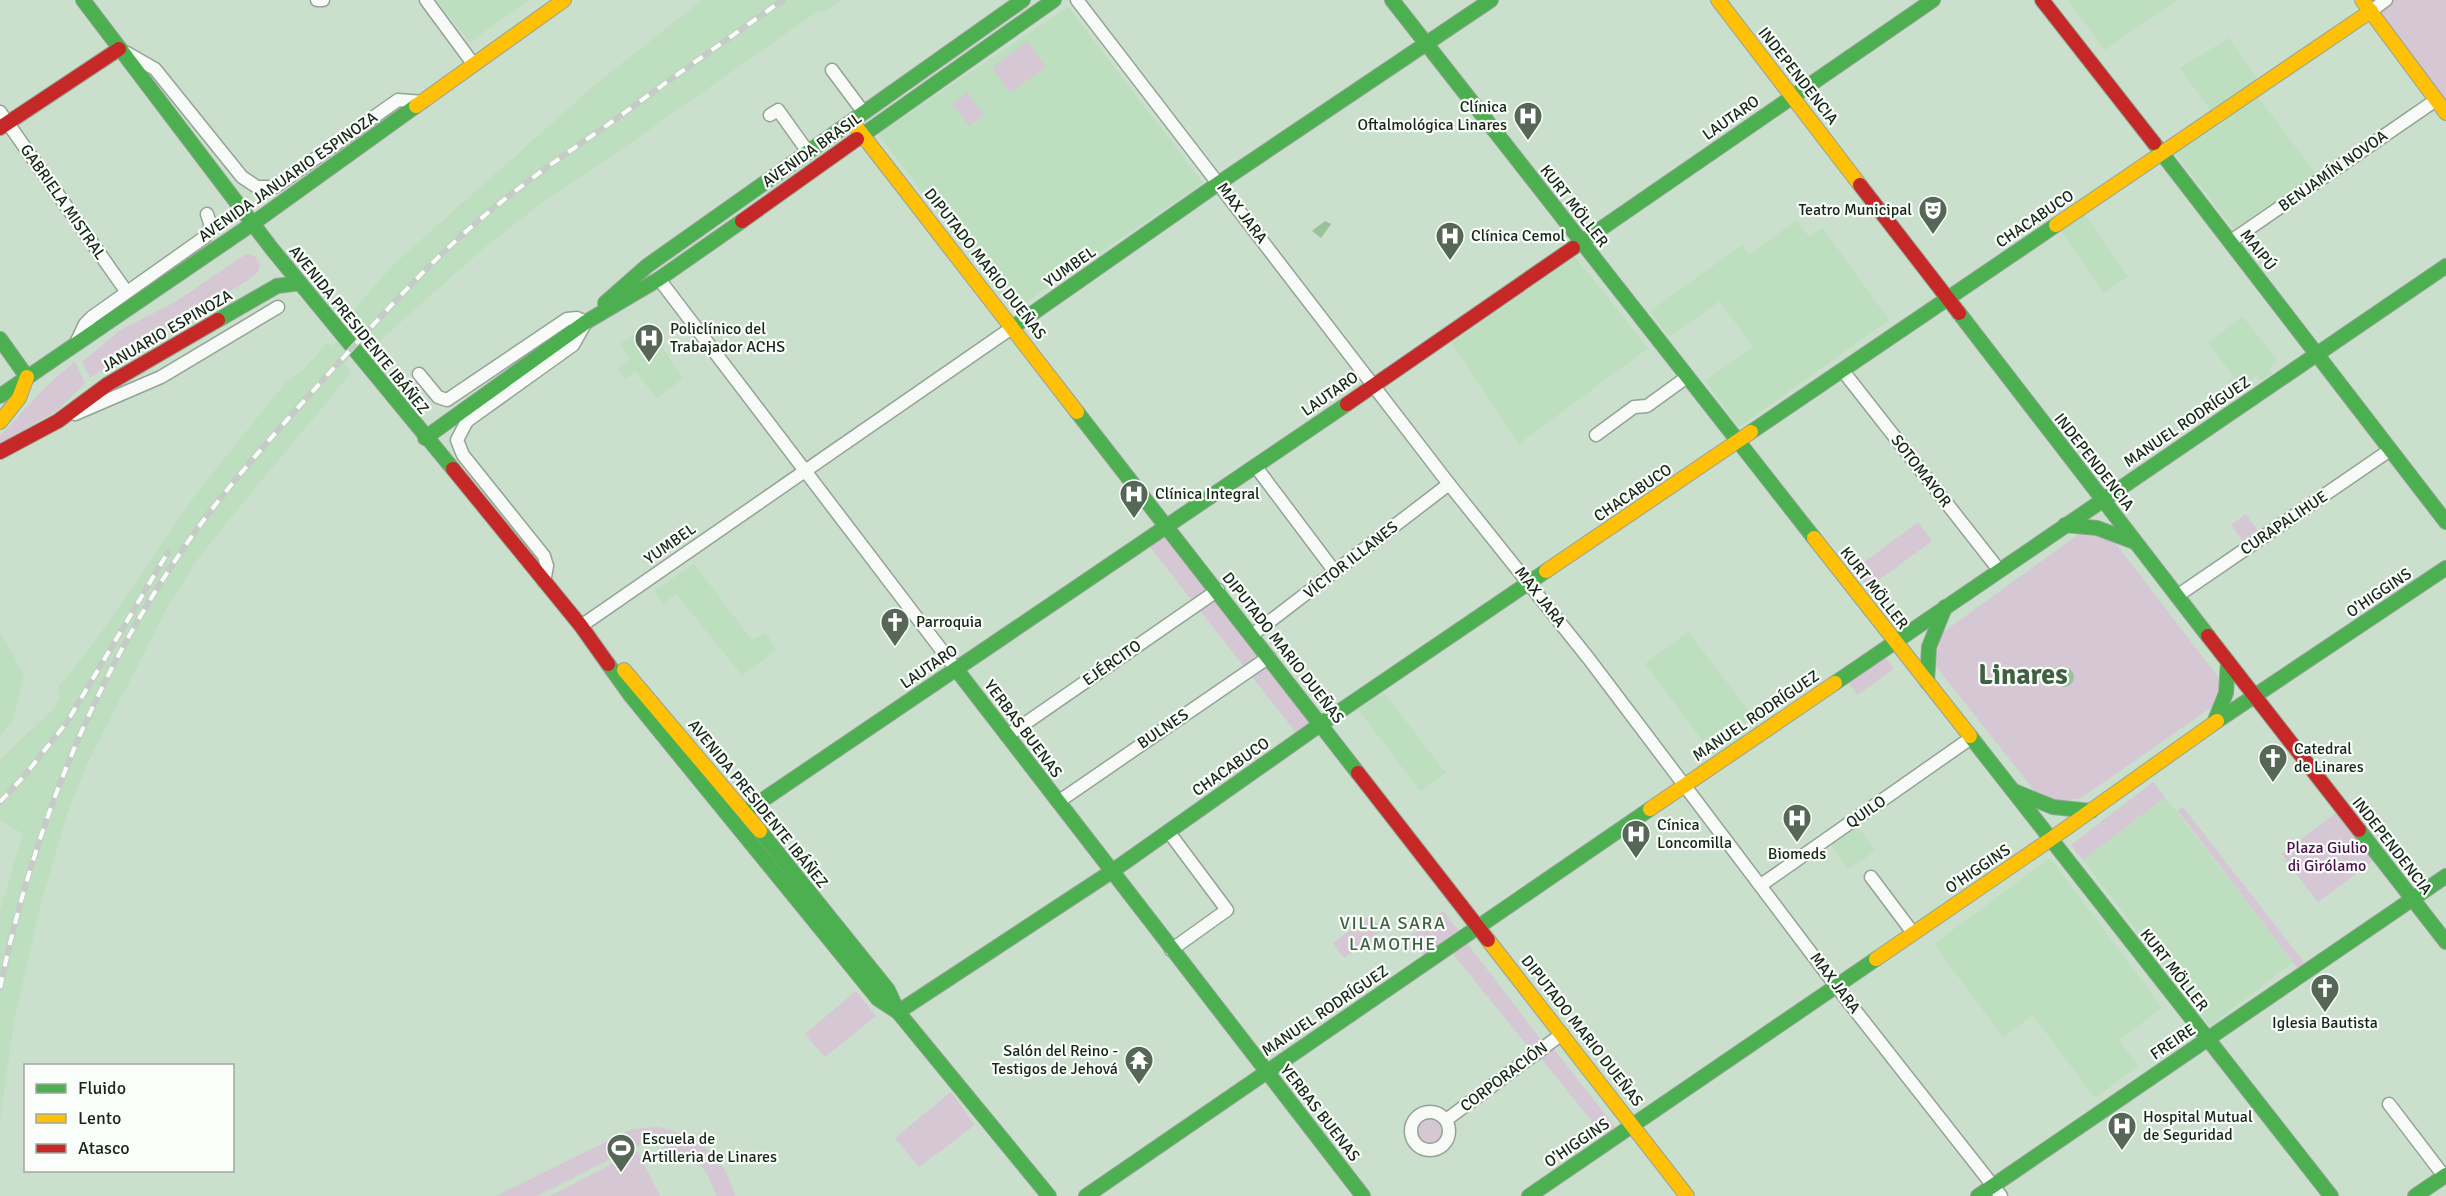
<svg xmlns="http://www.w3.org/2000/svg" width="2446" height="1196" font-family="Signika,sans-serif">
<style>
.built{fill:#bddebf}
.green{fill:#d6c7d5}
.water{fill:#98c29c}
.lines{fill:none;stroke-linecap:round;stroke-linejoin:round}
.street-casing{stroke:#94a395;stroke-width:15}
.fast-casing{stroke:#94a395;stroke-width:16}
.slow-casing{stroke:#94a395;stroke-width:16}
.jam-casing{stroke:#94a395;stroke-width:16}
.street{stroke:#f7faf7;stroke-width:12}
.fast{stroke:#4caf50;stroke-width:14}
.slow{stroke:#ffc107;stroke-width:14}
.jam{stroke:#c62828;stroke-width:14}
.rail-casing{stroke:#c5cbc6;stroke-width:6}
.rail{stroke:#fafefa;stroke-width:4;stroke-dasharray:11;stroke-linecap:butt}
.labels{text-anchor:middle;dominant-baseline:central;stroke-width:4.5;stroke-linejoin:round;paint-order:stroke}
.street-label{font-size:16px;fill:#182619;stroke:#fafefa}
.poi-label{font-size:16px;fill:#182619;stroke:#fafefa;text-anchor:start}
.park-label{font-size:16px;fill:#4b104c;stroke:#fafefa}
.neighbourhood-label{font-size:18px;letter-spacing:1.5px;fill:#3f6043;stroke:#fafefa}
.town-label{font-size:28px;font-weight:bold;fill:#3f6043;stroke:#fafefa}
</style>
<rect width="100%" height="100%" fill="#cadfcc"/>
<g class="built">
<polygon points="436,0 529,0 470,42"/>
<polygon points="702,0 840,0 828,10 818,11 603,162 543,202 486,246 376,344 369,336 344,363 351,373 226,523 195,563 168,606 88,762 70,805 42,899 14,1020 0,1119 0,910 23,834 0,820 0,760 53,709 60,698 58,688 94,643 198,491 286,382 306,367 327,343 331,347 356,319 351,313 393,265 597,83"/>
<polygon points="2068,0 2176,0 2105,50"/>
<polygon points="1068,7 1203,183 1013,311 878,134"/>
<polygon points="2229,38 2261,84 2214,115 2180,68"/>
<polygon points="2258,97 2315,173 2234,229 2174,152"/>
<polygon points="2082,211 2128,276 2104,293 2058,227"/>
<polygon points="1797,220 1809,237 1823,228 1889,320 1739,427 1705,381 1753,347 1720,301 1669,337 1650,311 1742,245 1749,255"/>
<polygon points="1575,257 1648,348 1519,444 1452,343"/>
<polygon points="2243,317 2278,361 2269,368 2272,374 2261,381 2257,376 2241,387 2208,342"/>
<polygon points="648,325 683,379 656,398 636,371 625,379 618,369 630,359 620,344"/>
<polygon points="694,564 752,640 766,633 776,650 742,675 676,594 663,604 654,591"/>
<polygon points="0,632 24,675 12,722 0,735"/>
<polygon points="1688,632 1760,725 1715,757 1645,664"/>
<polygon points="1384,693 1446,773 1420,791 1358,709"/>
<polygon points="2165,797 2293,962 2210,1026 2083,860"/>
<polygon points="1857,825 1875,851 1848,869 1830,843"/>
<polygon points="2050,858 2162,1008 2119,1040 2138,1066 2095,1098 2033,1015 2003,1037 1934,944"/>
</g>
<g class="green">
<polygon points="2369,0 2446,0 2446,100"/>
<polygon points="1027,41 1046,67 1010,93 992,68"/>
<polygon points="967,92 984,115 969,126 952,104"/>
<polygon points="246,254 255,256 260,264 258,272 250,279 125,354 90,378 82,362 122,329 175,302"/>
<path d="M75,362L85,383L59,409L0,444V436C25,410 46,383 75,362Z"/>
<polygon points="2246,514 2258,531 2243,542 2231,525"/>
<polygon points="1918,522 1932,541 1868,588 1855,569"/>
<polygon points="1167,530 1317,723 1297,734 1147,543"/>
<polygon points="2079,534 2113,540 2218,677 2219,685 2212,707 2081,798 2061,801 2034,790 1934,664 1942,633"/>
<polygon points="1885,657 1894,669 1857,695 1849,683"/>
<polygon points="2153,782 2165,797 2083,860 2071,845"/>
<polygon points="2183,807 2307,966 2299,971 2293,962 2177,810"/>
<polygon points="2336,813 2373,861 2318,902 2281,854"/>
<polygon points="1443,911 1458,930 1424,956 1410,936"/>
<polygon points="1371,915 1382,930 1344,958 1333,943"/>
<polygon points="1463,938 1542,1041 1530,1049 1449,949"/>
<polygon points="856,991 876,1016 825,1057 805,1034"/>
<polygon points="1549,1043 1615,1127 1603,1135 1537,1053"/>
<polygon points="951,1092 975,1125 919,1167 895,1138"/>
<circle cx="1430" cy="1131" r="13"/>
<path d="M657,1127C697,1134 725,1156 735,1196H717L706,1172L696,1161L684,1153L656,1145L637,1146L537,1196H496L632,1129Z"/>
<polygon points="637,1151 660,1196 550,1196"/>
</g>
<g class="water">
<polygon points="1325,221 1331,224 1321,238 1312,231"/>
<circle cx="2064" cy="677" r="10"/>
</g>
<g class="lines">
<g class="street-casing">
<g id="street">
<polyline points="317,0 323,0"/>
<polyline points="426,0 474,65"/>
<polyline points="1077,0 1449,484 1589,659 1836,986 2001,1196"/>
<polyline points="2371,11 2386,0"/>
<polyline points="127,53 155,69 242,177 257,187 275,187 398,100 423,102"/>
<polyline points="832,70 864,113"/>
<polyline points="0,112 126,291"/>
<polyline points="770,115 778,110 808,152"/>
<polyline points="2231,241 2436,100"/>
<polyline points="659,279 956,669"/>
<polyline points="76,343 85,324 92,317 205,237 211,226 207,214"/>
<polyline points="1843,371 1999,570"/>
<polyline points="419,374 438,397 447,400 567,319 577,318 586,322 573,345 467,421 457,440 463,455 544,556 547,566 544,582"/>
<polyline points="75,414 161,377 278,307"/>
<polyline points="1596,435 1634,407 1647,406 1687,377"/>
<polyline points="1256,467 1335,572"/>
<polyline points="2177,596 2390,450"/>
<polyline points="581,626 1013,327"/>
<polyline points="1252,635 1449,484"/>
<polyline points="1007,736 1218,590"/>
<polyline points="1058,802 1269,657"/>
<polyline points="1168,831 1227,910 1171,950"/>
<polyline points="1871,877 1913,933"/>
<polyline points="1761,885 1971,738"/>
<polyline points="2389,1104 2444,1176"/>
<circle cx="1430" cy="1131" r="19"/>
<polyline points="1446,1120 1562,1034"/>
</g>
</g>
<g class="fast-casing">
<g id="fast">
<polyline points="83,0 272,249 453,469"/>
<polyline points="1392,0 1814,538"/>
<polyline points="857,139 1054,0"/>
<polyline points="2154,143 2446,522"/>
<polyline points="1573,248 1933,0"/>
<polyline points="605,303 647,266 1023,0"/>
<polyline points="1959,313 2208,636"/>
<polyline points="218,320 277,286 300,283"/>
<polyline points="1013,327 1219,183 1491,0"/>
<polyline points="0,339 27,377"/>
<polyline points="0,396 252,224 416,106"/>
<polyline points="1077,412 1358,773"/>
<polyline points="1751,432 2056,225"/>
<polyline points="425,438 586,322 659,279 742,221"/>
<polyline points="2065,525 2097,528 2132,541"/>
<polyline points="608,664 631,696 878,999 898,1012 1049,1196"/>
<polyline points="956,669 1363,1196"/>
<polyline points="1927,682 1929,647 1945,607"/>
<polyline points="1835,683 2446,266"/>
<polyline points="2217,721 2446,568"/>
<polyline points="2214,723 2226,693 2228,662"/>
<polyline points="1970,736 2331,1196"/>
<polyline points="2016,792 2053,807 2091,811"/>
<polyline points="745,812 1347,404"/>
<polyline points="2359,830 2446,942"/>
<polyline points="760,831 888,990 898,1012"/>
<polyline points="898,1012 1111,872 1321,724 1546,571"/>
<polyline points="1086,1196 1650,809"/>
<polyline points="1529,1196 1876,959"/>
<polyline points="1978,1196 2446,876"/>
<polyline points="2415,1196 2446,1175"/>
</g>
</g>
<g class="slow-casing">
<g id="slow">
<polyline points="1718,0 1860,185"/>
<polyline points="2362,0 2446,113"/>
<polyline points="416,106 564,0"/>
<polyline points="854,124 1077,412"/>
<polyline points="2056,225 2371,11"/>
<polyline points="0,422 19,398 27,377"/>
<polyline points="1814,538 1970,736"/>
<polyline points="1546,571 1751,432"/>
<polyline points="624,670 760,831"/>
<polyline points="1650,809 1835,683"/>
<polyline points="1488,940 1687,1196"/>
<polyline points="1876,959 2051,839 2217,721"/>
</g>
</g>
<g class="jam-casing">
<g id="jam">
<polyline points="2042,0 2154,143"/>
<polyline points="0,128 119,49"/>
<polyline points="1860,185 1959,313"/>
<polyline points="742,221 857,139"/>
<polyline points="1347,404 1573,248"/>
<polyline points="0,452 58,421 108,384 218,320"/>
<polyline points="453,469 581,626 608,664"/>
<polyline points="2208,636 2359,830"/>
<polyline points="1358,773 1488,940"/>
</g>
</g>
<use href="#street" class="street"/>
<use href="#fast" class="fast"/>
<use href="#slow" class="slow"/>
<use href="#jam" class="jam"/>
<g class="rail-casing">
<g id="rail">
<polyline points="0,802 25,775 67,722 168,552"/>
<path d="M0,988C34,823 100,662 200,525C240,471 286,421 331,371C378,320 424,267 477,222C520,185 567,153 613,121C669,80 726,40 783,0"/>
</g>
</g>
<use href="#rail" class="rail"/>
</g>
<defs>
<g id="hospital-pin" transform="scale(1.5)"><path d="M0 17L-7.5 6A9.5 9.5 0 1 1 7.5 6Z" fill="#566758" stroke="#fafefa"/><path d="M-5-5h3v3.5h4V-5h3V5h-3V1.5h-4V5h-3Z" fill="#fff"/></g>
<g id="theatre-pin" transform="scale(1.5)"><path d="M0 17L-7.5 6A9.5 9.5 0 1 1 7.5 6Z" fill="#566758" stroke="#fafefa"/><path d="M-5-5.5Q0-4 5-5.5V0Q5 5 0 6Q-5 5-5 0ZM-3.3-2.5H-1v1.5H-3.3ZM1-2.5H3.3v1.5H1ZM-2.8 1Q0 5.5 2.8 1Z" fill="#fff"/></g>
<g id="church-pin" transform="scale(1.5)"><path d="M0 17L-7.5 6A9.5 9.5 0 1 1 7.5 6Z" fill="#566758" stroke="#fafefa"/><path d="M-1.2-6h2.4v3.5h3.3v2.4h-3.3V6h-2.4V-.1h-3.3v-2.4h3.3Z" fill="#fff"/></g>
<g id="temple-pin" transform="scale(1.5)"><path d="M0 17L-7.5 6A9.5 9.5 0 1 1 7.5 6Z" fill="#566758" stroke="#fafefa"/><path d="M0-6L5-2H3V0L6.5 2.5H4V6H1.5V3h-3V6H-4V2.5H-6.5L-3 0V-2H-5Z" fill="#fff"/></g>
<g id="stadium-pin" transform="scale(1.5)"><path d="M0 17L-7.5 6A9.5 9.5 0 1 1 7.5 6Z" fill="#566758" stroke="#fafefa"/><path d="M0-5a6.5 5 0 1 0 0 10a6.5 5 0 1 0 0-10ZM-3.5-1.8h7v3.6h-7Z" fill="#fff"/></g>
</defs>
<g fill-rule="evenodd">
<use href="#hospital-pin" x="1528" y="116"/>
<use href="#theatre-pin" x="1933" y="210"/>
<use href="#hospital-pin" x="1450" y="236"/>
<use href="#hospital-pin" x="649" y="338"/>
<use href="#hospital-pin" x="1134" y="494"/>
<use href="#church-pin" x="895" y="622"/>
<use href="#church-pin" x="2273" y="758"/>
<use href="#hospital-pin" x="1797" y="818"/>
<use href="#hospital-pin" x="1636" y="834"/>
<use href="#church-pin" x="2325" y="988"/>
<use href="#temple-pin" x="1139" y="1060"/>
<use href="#hospital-pin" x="2122" y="1126"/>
<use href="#stadium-pin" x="621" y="1148"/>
</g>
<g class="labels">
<g class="street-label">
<text transform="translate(1798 76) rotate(52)">INDEPENDENCIA</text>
<text transform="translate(1731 118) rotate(-35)">LAUTARO</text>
<text transform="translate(812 150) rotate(-35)">AVENIDA BRASIL</text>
<text transform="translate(2333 171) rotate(-35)">BENJAMÍN NOVOA</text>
<text transform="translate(288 177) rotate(-35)">AVENIDA JANUARIO ESPINOZA</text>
<text transform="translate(63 202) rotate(55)">GABRIELA MISTRAL</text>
<text transform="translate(1574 206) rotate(52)">KURT MÖLLER</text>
<text transform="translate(1242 213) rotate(53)">MAX JARA</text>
<text transform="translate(2035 219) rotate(-34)">CHACABUCO</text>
<text transform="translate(2258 250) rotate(52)">MAIPÚ</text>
<text transform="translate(985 264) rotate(52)">DIPUTADO MARIO DUEÑAS</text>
<text transform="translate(1070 267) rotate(-35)">YUMBEL</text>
<text transform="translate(359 330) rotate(51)">AVENIDA PRESIDENTE IBÁÑEZ</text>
<text transform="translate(167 331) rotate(-30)">JANUARIO ESPINOZA</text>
<text transform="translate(1330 394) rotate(-35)">LAUTARO</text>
<text transform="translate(2187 422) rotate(-34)">MANUEL RODRÍGUEZ</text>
<text transform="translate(2094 462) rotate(52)">INDEPENDENCIA</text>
<text transform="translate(1921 471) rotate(52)">SOTOMAYOR</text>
<text transform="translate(1633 493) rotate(-34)">CHACABUCO</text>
<text transform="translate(2284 523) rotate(-34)">CURAPALIHUE</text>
<text transform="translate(670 544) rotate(-35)">YUMBEL</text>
<text transform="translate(1351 560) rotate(-38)">VÍCTOR ILLANES</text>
<text transform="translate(1874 588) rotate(52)">KURT MÖLLER</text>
<text transform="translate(2379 593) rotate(-34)">O'HIGGINS</text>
<text transform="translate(1540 597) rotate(52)">MAX JARA</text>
<text transform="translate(1283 648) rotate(52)">DIPUTADO MARIO DUEÑAS</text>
<text transform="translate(1112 663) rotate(-35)">EJÉRCITO</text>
<text transform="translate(929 667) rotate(-34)">LAUTARO</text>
<text transform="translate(1756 716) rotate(-34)">MANUEL RODRÍGUEZ</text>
<text transform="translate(1023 729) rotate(53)">YERBAS BUENAS</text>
<text transform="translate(1163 729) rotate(-34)">BULNES</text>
<text transform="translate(1231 767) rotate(-35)">CHACABUCO</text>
<text transform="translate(758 804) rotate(51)">AVENIDA PRESIDENTE IBÁÑEZ</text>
<text transform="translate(1866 812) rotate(-35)">QUILO</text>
<text transform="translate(2392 846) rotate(52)">INDEPENDENCIA</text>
<text transform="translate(1978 869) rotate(-34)">O'HIGGINS</text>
<text transform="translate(2174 970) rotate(52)">KURT MÖLLER</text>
<text transform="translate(1835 983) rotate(53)">MAX JARA</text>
<text transform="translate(1325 1011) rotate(-34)">MANUEL RODRÍGUEZ</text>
<text transform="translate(1582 1031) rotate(52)">DIPUTADO MARIO DUEÑAS</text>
<text transform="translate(2173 1042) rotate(-34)">FREIRE</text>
<text transform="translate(1504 1077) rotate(-37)">CORPORACIÓN</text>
<text transform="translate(1320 1113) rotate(52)">YERBAS BUENAS</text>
<text transform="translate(1577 1143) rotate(-34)">O'HIGGINS</text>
</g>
<g class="poi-label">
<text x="1507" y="107" text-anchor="end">Clínica<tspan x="1507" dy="18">Oftalmológica Linares</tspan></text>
<text x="1912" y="210" text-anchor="end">Teatro Municipal</text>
<text x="1471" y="236">Clínica Cemol</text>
<text x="670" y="329">Policlínico del<tspan x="670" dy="18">Trabajador ACHS</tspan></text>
<text x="1155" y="494">Clínica Integral</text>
<text x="916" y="622">Parroquia</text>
<text x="2294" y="749">Catedral<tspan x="2294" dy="18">de Linares</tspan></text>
<text x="1657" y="825">Cínica<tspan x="1657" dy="18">Loncomilla</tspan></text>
<text x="1797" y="854" text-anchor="middle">Biomeds</text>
<text x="2325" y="1023" text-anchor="middle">Iglesia Bautista</text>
<text x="1118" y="1051" text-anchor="end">Salón del Reino -<tspan x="1118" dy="18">Testigos de Jehová</tspan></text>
<text x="2143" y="1117">Hospital Mutual<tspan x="2143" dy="18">de Seguridad</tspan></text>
<text x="642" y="1139">Escuela de<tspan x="642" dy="18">Artilleria de Linares</tspan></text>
</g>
<g class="park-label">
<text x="2327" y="848">Plaza Giulio<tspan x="2327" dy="18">di Girólamo</tspan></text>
</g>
<g class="neighbourhood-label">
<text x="1393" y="923">VILLA SARA<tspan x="1393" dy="21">LAMOTHE</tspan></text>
</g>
<g class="town-label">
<text x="2023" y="675">Linares</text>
</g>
</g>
<rect x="24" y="1064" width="210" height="108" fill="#fafefa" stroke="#a0a8a0" stroke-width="1.5"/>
<rect x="36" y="1084" width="30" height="9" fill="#4caf50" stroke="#a0a8a0" stroke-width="1.5"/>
<text x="78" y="1094" font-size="18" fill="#182619">Fluido</text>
<rect x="36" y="1114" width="30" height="9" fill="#ffc107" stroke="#a0a8a0" stroke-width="1.5"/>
<text x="78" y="1124" font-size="18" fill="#182619">Lento</text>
<rect x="36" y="1144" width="30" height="9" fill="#c62828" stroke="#a0a8a0" stroke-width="1.5"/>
<text x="78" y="1154" font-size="18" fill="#182619">Atasco</text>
</svg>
